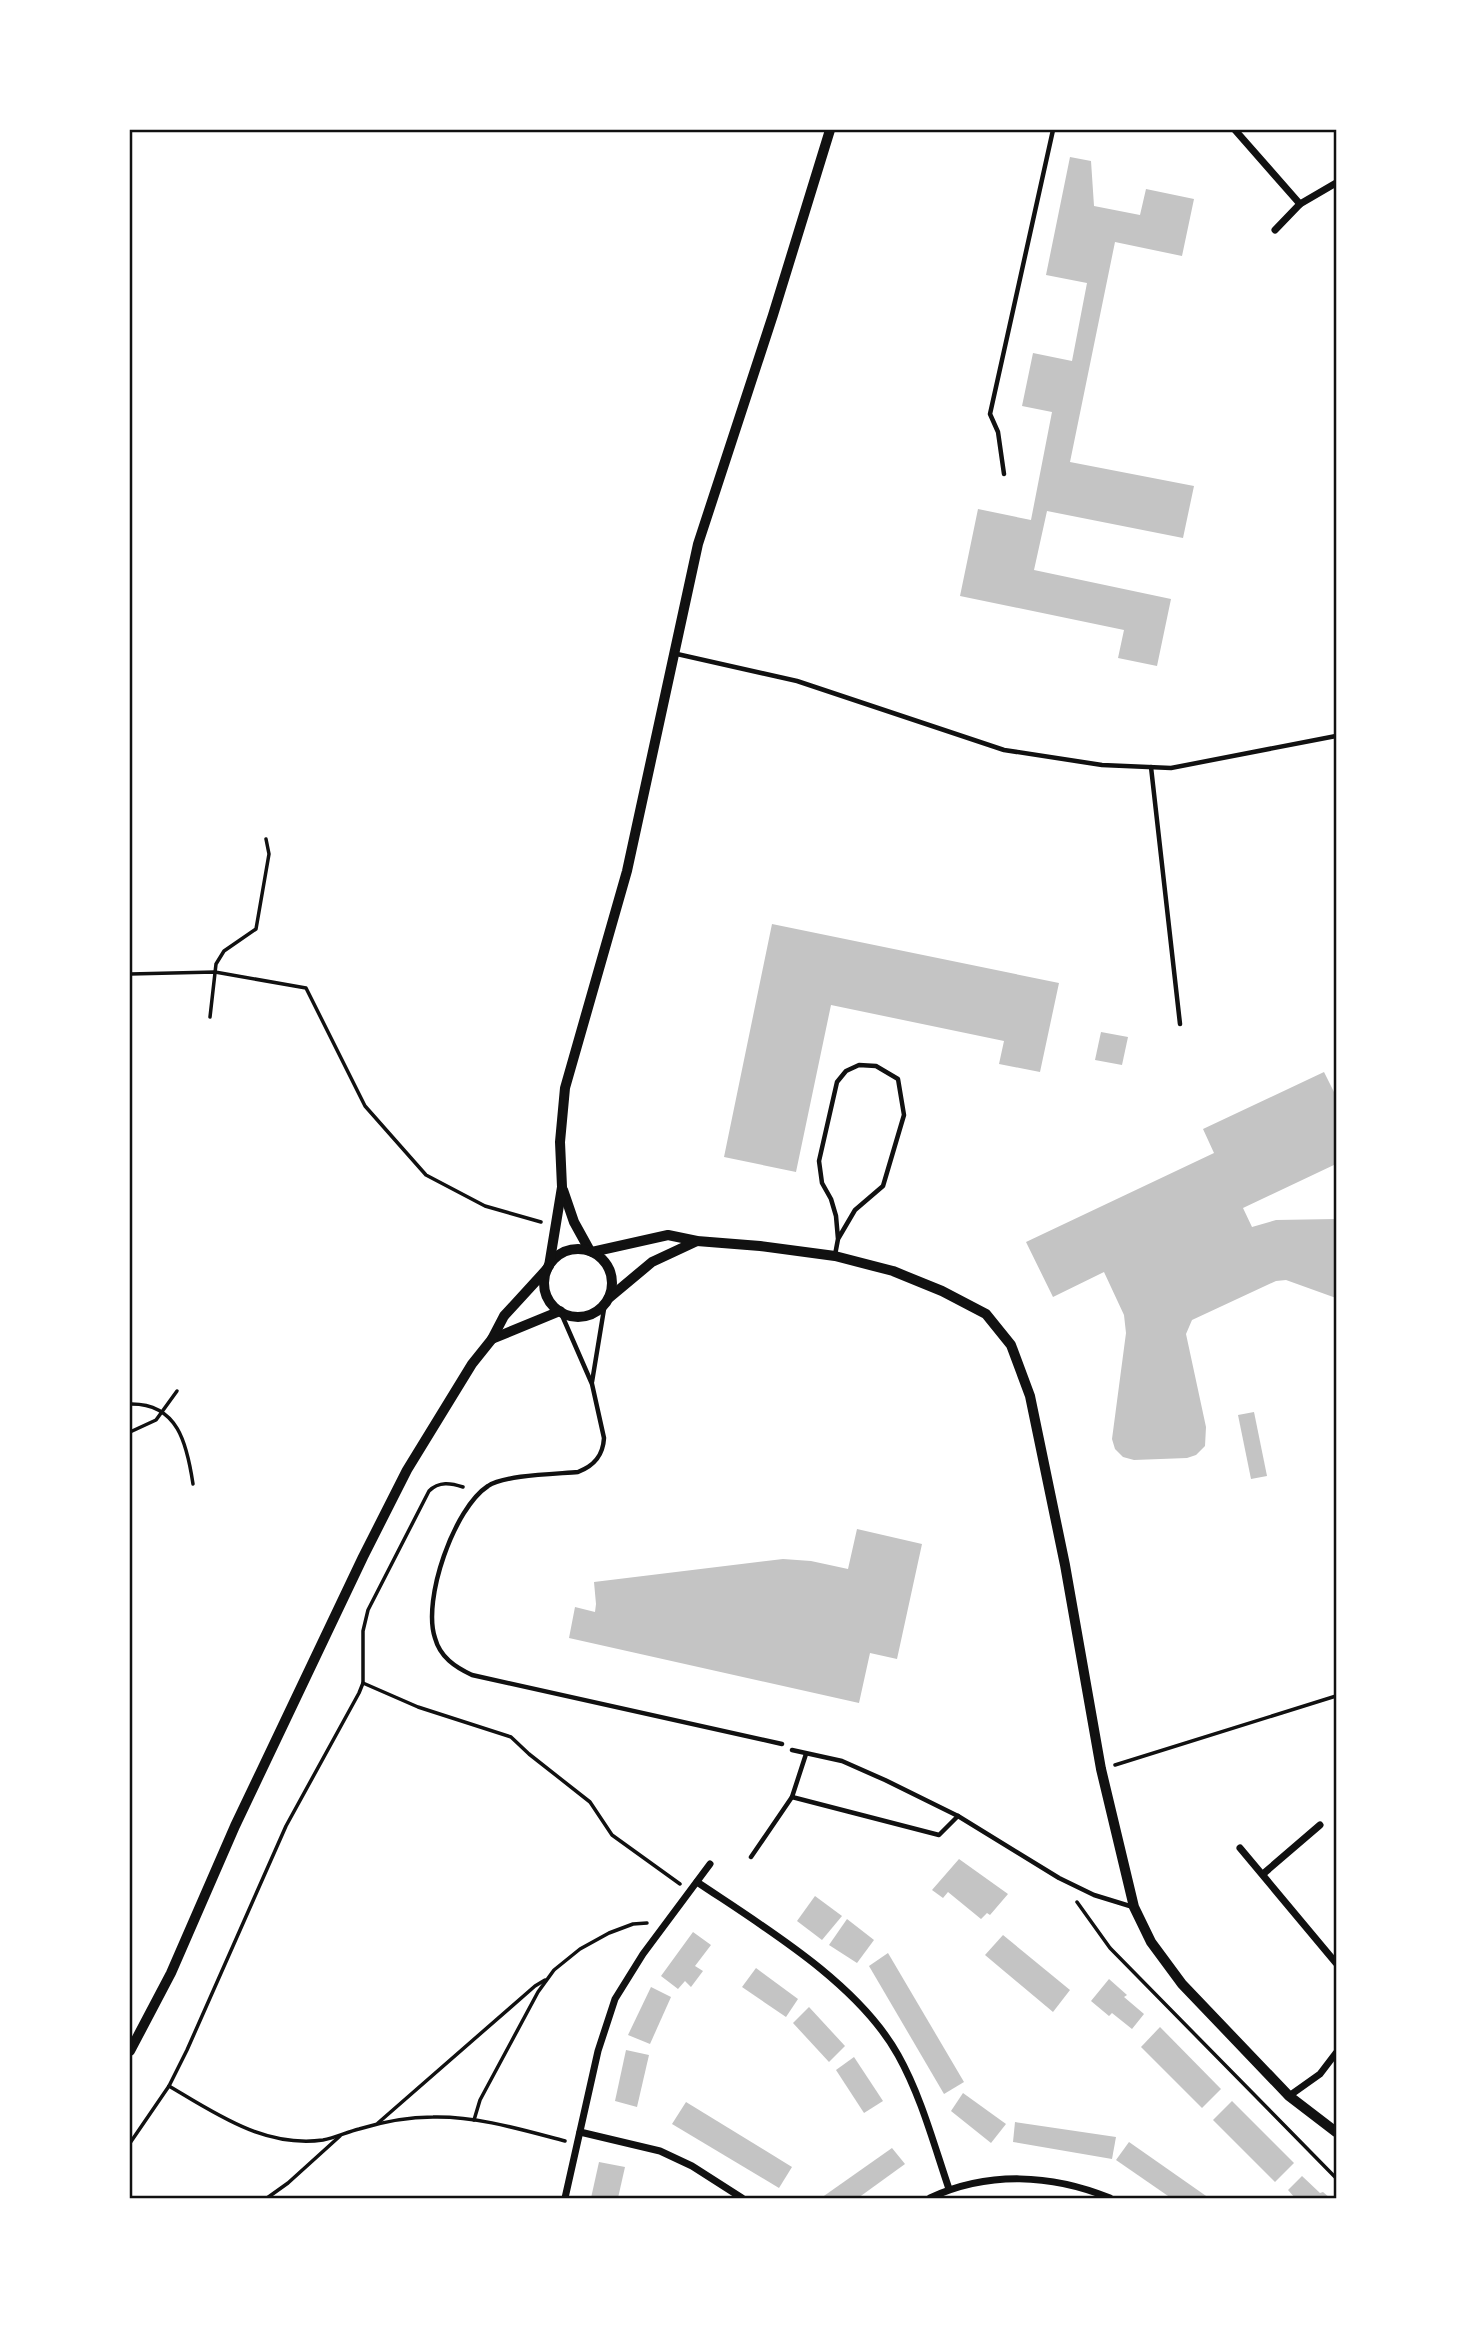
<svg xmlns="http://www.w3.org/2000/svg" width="1466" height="2328" font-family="'DM Sans',sans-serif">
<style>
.building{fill:#c4c4c4}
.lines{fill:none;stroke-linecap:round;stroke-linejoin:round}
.path{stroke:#111;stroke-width:3.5}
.service{stroke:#111;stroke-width:4.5}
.minor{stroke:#111;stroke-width:7}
.tertiary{stroke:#111;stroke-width:10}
.neatline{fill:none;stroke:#111;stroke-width:2.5}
</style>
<rect width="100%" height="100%" fill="#fff"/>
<g class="building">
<polygon points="1070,157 1091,161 1094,206 1140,215 1146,189 1194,199 1182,256 1115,242 1070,462 1194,486 1183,538 1047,511 1034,570 1171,599 1157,666 1118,658 1124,630 960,596 978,509 1031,520 1052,412 1022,406 1033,353 1072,361 1087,283 1046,275"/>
<polygon points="772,924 1059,983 1040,1072 999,1064 1004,1041 831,1005 796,1172 724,1157"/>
<polygon points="1101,1032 1128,1037 1122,1065 1095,1060"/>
<polygon points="1324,1072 1336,1096 1336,1164 1243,1208 1252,1227 1276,1220 1336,1219 1336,1298 1286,1280 1276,1281 1192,1320 1186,1334 1206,1427 1205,1446 1196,1455 1187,1458 1134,1460 1123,1457 1115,1449 1112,1439 1126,1333 1124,1315 1104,1272 1053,1297 1026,1242 1214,1153 1203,1129"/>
<polygon points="1254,1412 1267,1476 1251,1479 1238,1415"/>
<polygon points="857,1529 922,1544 897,1659 870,1653 859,1703 569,1638 575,1607 595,1612 596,1604 594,1582 783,1559 811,1561 848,1569"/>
<polygon points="959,1859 1008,1894 990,1915 987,1913 981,1919 948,1892 943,1898 932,1890"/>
<polygon points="815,1896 842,1916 822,1940 797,1921"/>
<polygon points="847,1919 874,1940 857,1963 829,1945"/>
<polygon points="693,1932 711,1945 695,1966 703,1971 691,1987 685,1981 678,1989 661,1976"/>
<polygon points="1003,1935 1070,1990 1053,2012 985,1955"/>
<polygon points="888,1953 964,2082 944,2094 869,1966"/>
<polygon points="756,1968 798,1999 786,2017 742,1987"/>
<polygon points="1109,1979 1127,1995 1124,1997 1144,2014 1132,2029 1112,2013 1109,2016 1091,2001"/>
<polygon points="651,1987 671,1997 650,2044 628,2035"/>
<polygon points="809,2007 845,2046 829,2062 793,2023"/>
<polygon points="1160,2027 1221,2089 1202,2108 1141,2047"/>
<polygon points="626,2050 649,2055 637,2107 615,2101"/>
<polygon points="854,2057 883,2101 864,2113 836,2070"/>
<polygon points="963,2093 1006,2124 991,2143 951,2111"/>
<polygon points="1232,2101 1294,2163 1275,2182 1213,2120"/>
<polygon points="686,2102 792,2167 779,2188 672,2124"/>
<polygon points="1015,2122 1116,2137 1112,2159 1013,2142"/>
<polygon points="1129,2142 1209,2198 1171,2198 1116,2160"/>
<polygon points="892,2148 905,2164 858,2198 821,2198"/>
<polygon points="599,2162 625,2167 618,2198 591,2198"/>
<polygon points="1302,2176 1320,2193 1323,2192 1330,2198 1295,2198 1288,2190"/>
</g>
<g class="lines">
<g class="path">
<polyline points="130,974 215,972 306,988 365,1106 426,1175 485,1206 541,1222"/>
<polyline points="210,1017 216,964 224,951 256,929 269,854 266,839"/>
<path d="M130,1404C178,1403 187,1444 193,1484"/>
<polyline points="130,1432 156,1420 177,1391"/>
<polyline points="363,1683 418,1707 511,1737 529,1754 590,1802 612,1835 680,1884"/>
<polyline points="1115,1765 1336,1696"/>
<polyline points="1077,1902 1110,1948 1336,2178"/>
<path d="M169,2086C216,2114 265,2148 323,2140C335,2138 347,2132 359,2129C382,2122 408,2117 433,2117C477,2116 523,2130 565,2141"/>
<polyline points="474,2120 480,2100 538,1992 554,1970 580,1949 609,1933 633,1924 647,1923"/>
<polyline points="378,2123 535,1986 545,1980"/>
<path d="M130,2143L169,2086L187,2050L286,1826L359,1693L363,1683V1631L368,1610L429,1491C439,1481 451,1483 463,1487"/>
<polyline points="267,2198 288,2183 340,2136"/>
</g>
<g class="service">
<polyline points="1004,474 998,432 990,414 1053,130"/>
<polyline points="677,654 797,681 1004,750 1102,765 1171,768 1336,736"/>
<polyline points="1151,767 1180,1024"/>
<polyline points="835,1255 838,1239 855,1210 883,1186 904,1115 898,1079 876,1066 859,1065 846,1071 837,1082 819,1161 822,1183 831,1199 836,1216 838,1239"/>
<path d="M561,1313L592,1384L604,1438C603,1456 594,1466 578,1472C556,1474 504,1475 488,1486C454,1508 422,1600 435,1638C440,1657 455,1667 472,1675L782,1744"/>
<polyline points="592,1382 605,1303"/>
<polyline points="792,1750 842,1761 885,1780 958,1816 1059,1878 1094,1895 1133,1907"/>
<polyline points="806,1754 792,1797 939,1835 958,1816"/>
<polyline points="751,1857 792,1797"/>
</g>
<g class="minor">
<polyline points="1235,130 1300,204"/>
<polyline points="1275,230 1300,204 1336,183"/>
<polyline points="1240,1848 1336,1963"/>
<polyline points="1263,1874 1320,1825"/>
<path d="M697,1882C764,1927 858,1983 898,2055C921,2096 934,2145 949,2189"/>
<polyline points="1289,2096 1320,2074 1336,2053"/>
<polyline points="580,2132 660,2151 692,2166 742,2198"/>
<polyline points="565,2198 598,2051 615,1999 643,1954 710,1864"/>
<path d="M930,2198C988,2171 1051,2174 1110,2198"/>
</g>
<g class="tertiary">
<polyline points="563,1190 574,1222 590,1251"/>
<circle cx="578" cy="1283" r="34"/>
<polyline points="592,1252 668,1235 697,1241 760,1246 835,1256 893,1271 942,1291 986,1314 1011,1345 1030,1396 1065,1565 1101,1769 1134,1907 1151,1942 1182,1984 1289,2096 1336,2132"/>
<polyline points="549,1266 562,1187 560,1142 565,1088 627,871 698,544 773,315 830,130"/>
<polyline points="609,1298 652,1262 697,1241"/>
<polyline points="492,1339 560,1311"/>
<polyline points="130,2051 171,1973 235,1826 363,1557 407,1470 472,1364 492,1339 504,1316 547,1269"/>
</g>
</g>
<rect width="1466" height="2328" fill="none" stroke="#ffffff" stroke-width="262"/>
<rect x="131" y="131" width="1204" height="2066" class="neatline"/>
</svg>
